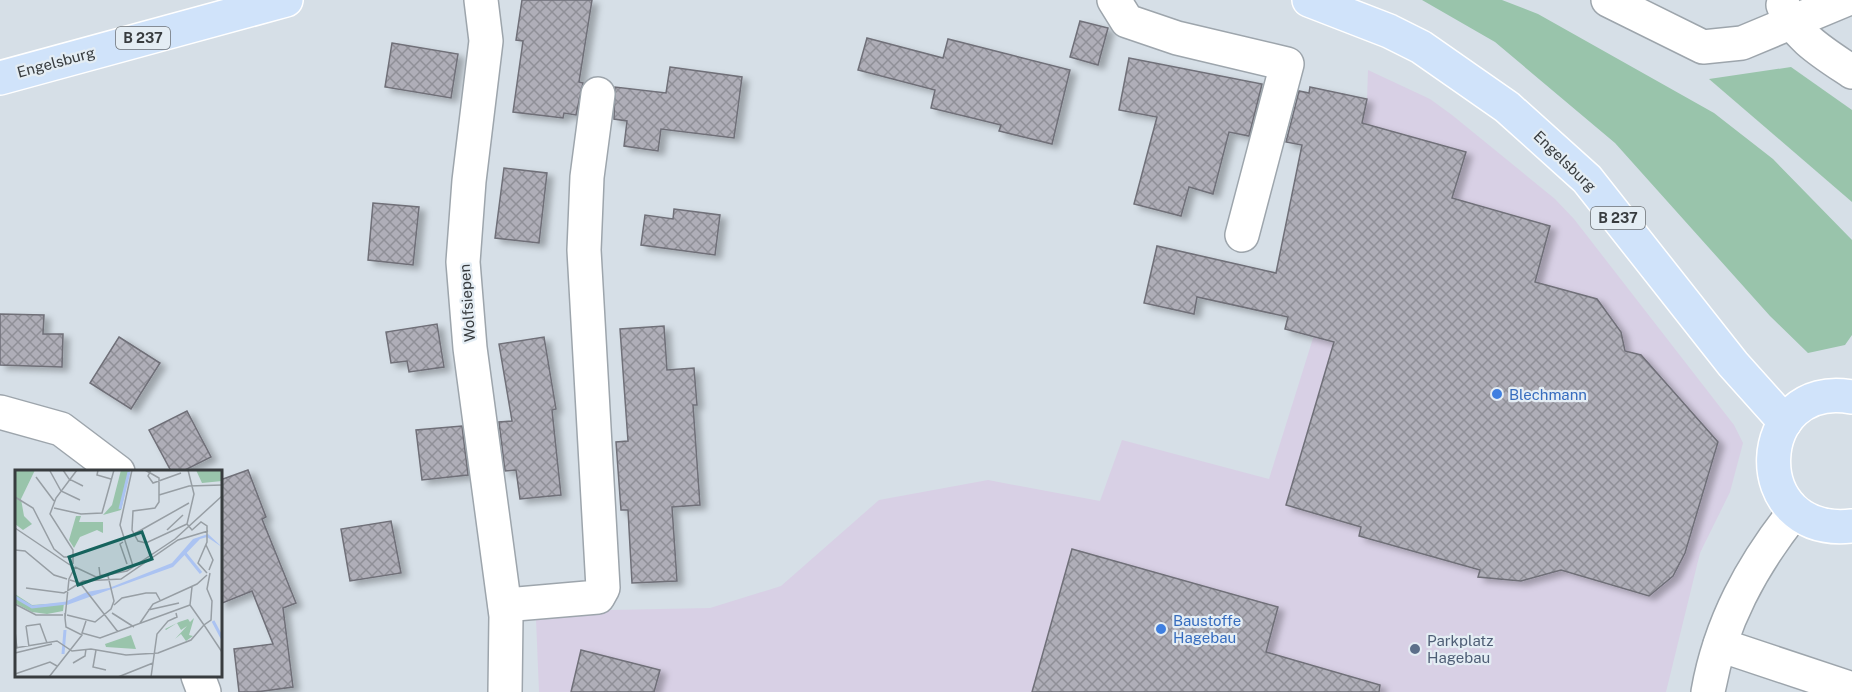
<svg xmlns="http://www.w3.org/2000/svg" width="1852" height="692" font-family="'Public Sans',sans-serif">
<style>
.commercial{fill:#d8d0e5}
.green{fill:#99c4ab}
.building{fill:url(#building-cross-hatch);stroke:#6f6f78;stroke-width:1.5;filter:url(#shadow)}
.lines{fill:none;stroke-linecap:round;stroke-linejoin:round}
.minor-casing{stroke:#9da5ac;stroke-width:36}
.major-casing{stroke:#fff;stroke-width:36}
.minor{stroke:#fff;stroke-width:33}
.major{stroke:#d0e3fa;stroke-width:33}
.shop-dot{fill:#3f7fe0;stroke:#e4edf4;stroke-width:2}
.service-dot{fill:#5c6f8a;stroke:#e4edf4;stroke-width:2}
.labels{text-anchor:middle;dominant-baseline:central;stroke-width:4.5;stroke-linejoin:round;paint-order:stroke}
.shield{fill:#e4edf4;stroke:#6c7175;stroke-width:1.5}
.shield-label{font-size:14px;font-weight:bold;fill:#383c3f}
.street-label{font-size:15px;fill:#383c3f;stroke:#e4edf4}
.shop-label{font-size:15px;fill:#366cbe;stroke:#e4edf4;text-anchor:start}
.service-label{font-size:15px;fill:#4e5e75;stroke:#e4edf4;text-anchor:start}
.inset-river{fill:none;stroke:#abc3f2;stroke-width:3}
.inset-road{fill:none;stroke:#979ea4;stroke-width:1.5}
.view{fill:#16635d;fill-opacity:0.15;stroke:#16635d;stroke-width:3}
.inset-edge{fill:none;stroke:#383c3f;stroke-width:3}
</style>
<defs>
<pattern id="building-cross-hatch" width="8" height="8" patternUnits="userSpaceOnUse" patternTransform="scale(1.5)"><rect width="8" height="8" fill="#afaeb8"/><path d="M0 0l8 8M0 8l8-8" fill="none" stroke="#8f8f97"/></pattern>
<filter id="shadow"><feDropShadow dx="6" dy="4" stdDeviation="3" flood-color="#0004"/></filter>
</defs>
<rect width="100%" height="100%" fill="#d6dfe7"/>
<polygon class="commercial" points="1368,70 1430,99 1452,115 1555,199 1574,219 1734,425 1743,443 1730,492 1700,553 1666,692 539,692 536,619 610,610 710,608 781,586 879,500 988,480 1100,501 1122,440 1269,479 1324,303 1367,99"/>
<g class="green">
<polygon points="1422,0 1502,0 1538,14 1714,113 1773,159 1852,240 1852,335 1845,345 1808,353 1770,316 1615,143 1495,42"/>
<polygon points="1791,67 1852,110 1852,202 1709,79"/>
</g>
<g class="building">
<polygon points="522,0 592,0 579,82 583,83 576,115 564,113 563,118 513,112 523,41 516,40"/>
<polygon points="1080,21 1108,28 1098,65 1070,57"/>
<polygon points="867,38 943,58 948,39 1070,70 1052,144 999,131 1001,125 931,108 935,90 858,70"/>
<polygon points="392,43 458,54 451,98 385,87"/>
<polygon points="1129,58 1262,84 1249,136 1229,132 1213,194 1189,187 1181,216 1134,204 1157,117 1119,110"/>
<polygon points="670,67 742,77 734,138 661,129 658,151 624,146 627,121 614,119 615,87 666,93"/>
<polygon points="1310,87 1367,99 1362,123 1466,152 1452,198 1550,226 1535,282 1597,299 1621,332 1625,351 1641,355 1718,442 1685,553 1673,576 1649,596 1561,570 1521,581 1478,577 1480,570 1359,536 1361,527 1286,505 1334,342 1285,329 1288,317 1197,297 1194,314 1144,303 1157,246 1276,273 1302,145 1286,142 1299,91 1309,93"/>
<polygon points="504,168 547,173 539,243 495,238"/>
<polygon points="373,203 419,207 413,265 368,260"/>
<polygon points="674,209 720,215 715,255 641,245 645,215 673,219"/>
<polygon points="0,314 44,315 43,334 63,334 62,367 0,365"/>
<polygon points="437,324 444,367 409,372 407,361 391,363 386,332"/>
<polygon points="664,326 667,370 694,368 697,405 693,405 700,505 672,507 677,581 632,583 628,510 621,510 616,442 628,441 620,329"/>
<polygon points="119,337 160,363 131,409 90,383"/>
<polygon points="544,337 556,409 552,410 561,495 520,499 516,470 505,471 499,422 512,421 499,344"/>
<polygon points="187,411 211,457 183,471 171,471 149,430"/>
<polygon points="462,426 468,475 422,480 416,430"/>
<polygon points="248,470 266,517 262,519 296,603 283,608 293,687 256,692 239,692 234,649 273,644 252,591 220,604 220,480"/>
<polygon points="391,521 401,573 350,581 341,529"/>
<polygon points="1072,549 1278,607 1266,652 1380,685 1379,692 1032,692"/>
<polygon points="581,650 660,670 654,692 571,692"/>
</g>
<g class="lines">
<g class="minor-casing">
<g id="minor">
<polyline points="481,0 486,41 469,181 463,262 470,348 506,616 505,692"/>
<polyline points="1114,0 1127,21 1177,38 1287,64 1242,235"/>
<polyline points="1608,0 1703,47 1742,43 1845,0"/>
<path d="M1783,5C1794,36 1825,54 1852,72"/>
<polyline points="0,412 61,429 118,472"/>
<polyline points="505,605 598,597 603,588 584,250 587,177 598,94"/>
<polyline points="1720,645 1852,689"/>
<polyline points="198,676 204,692"/>
<path d="M1708,692C1720,623 1752,565 1795,511"/>
</g>
</g>
<g class="major-casing">
<g id="major">
<polyline points="1309,0 1389,31 1421,47 1507,107 1587,179 1733,364 1785,422"/>
<polyline points="0,78 286,0"/>
<path d="M1852,397C1752,378 1743,538 1852,526"/>
</g>
</g>
<use href="#minor" class="minor"/>
<use href="#major" class="major"/>
</g>
<g class="shop-dot">
<circle cx="1497" cy="394" r="6"/>
<circle cx="1161" cy="629" r="6"/>
</g>
<circle class="service-dot" cx="1415" cy="649" r="6"/>
<g class="labels">
<g class="shield">
<rect x="116" y="27" width="54" height="22" rx="4.5"/>
<rect x="1591" y="207" width="54" height="22" rx="4.5"/>
</g>
<g class="shield-label">
<text x="143" y="38">B 237</text>
<text x="1618" y="218">B 237</text>
</g>
<g class="street-label">
<text transform="translate(56 62) rotate(-15)">Engelsburg</text>
<text transform="translate(1565 161) rotate(44)">Engelsburg</text>
<text transform="translate(467 303) rotate(-94)">Wolfsiepen</text>
</g>
<g class="shop-label">
<text x="1509" y="394">Blechmann</text>
<text x="1173" y="620">Baustoffe<tspan x="1173" dy="17">Hagebau</tspan></text>
</g>
<g class="service-label">
<text x="1427" y="640">Parkplatz<tspan x="1427" dy="17">Hagebau</tspan></text>
</g>
</g>
<g transform="translate(15 470)">
<rect width="207" height="207" fill="#d6dfe7"/>
<path d="M0,0H20L6,29L9,46L17,54L8,60L0,54ZM181,0H207V11L187,13Z" fill="#99c4ab"/>
<path d="M106,0H115L106,40L88,45L97,35ZM61,46H66L64,52H88V63L82,60L65,67L59,78L54,70ZM0,124L17,135L49,133L48,141L32,144L17,142L0,133ZM179,148L174,165L178,166L171,171L166,164L160,169L172,156L166,160L162,153L151,160L150,159L164,152L173,149L175,152Z" fill="#99c4ab"/>
<path d="M116,165L121,179L91,177L90,174Z" fill="#99c4ab"/>
<path d="M193,64L207,77L192,67L185,69L158,97L52,135V131L72,122L94,118L157,93L178,69Z" fill="#abc3f2"/>
<path class="inset-river" d="M105,39L114,2M169,82L186,103M0,127L17,137L52,133M198,151L207,168M48,184L50,160"/>
<path class="inset-road" d="M48,0L54,9L68,16M83,0L82,5L96,9M117,0L105,55L118,96M130,0L144,8V32L140,38L118,41L117,60L123,71L131,73L172,54M136,0L133,6L138,13L166,3M173,0L179,24L172,54L177,60L186,52L192,56V72L183,93L192,103M35,1L46,21L65,30M21,7L39,31M144,25L174,16L207,15M0,27L18,38L39,79L49,87H59M39,38L66,44L87,43L99,0M0,58L55,95M152,60L168,45M119,64L174,33M108,72L105,74L112,94M191,75L198,90L194,100M0,80L10,81L39,105L52,109M58,94V80L35,44L41,28L62,0M60,97L81,107L112,101L160,69L207,26M195,103L192,119L197,131L196,150L189,155L207,182M55,110L65,113L103,162M11,118L49,123L68,111L106,109L163,70L193,61M0,134L21,145H48M99,135L107,128L131,123H141L145,130M175,135L177,117M133,140L164,133M50,143V148L54,109L60,97M97,143L119,157M52,145L80,152L96,139L99,131L93,106L85,105L84,97M71,151L67,163L85,168L175,135M125,153L138,134L182,114L192,105M11,156L25,154L32,173M11,156L14,177M0,161L2,179M0,178L42,171L57,181L76,179L111,185L143,183L176,170L189,155L175,135M81,180L78,197L91,200M0,183L37,174M58,193L70,186L71,179M0,204L35,192L42,196M34,207L67,165L51,157L50,148M103,207L138,193M136,207L142,164L153,151L162,147L161,143"/>
<path class="view" d="M127,62L137,89L63,115L54,87Z"/>
<rect width="207" height="207" class="inset-edge"/>
</g>
</svg>
